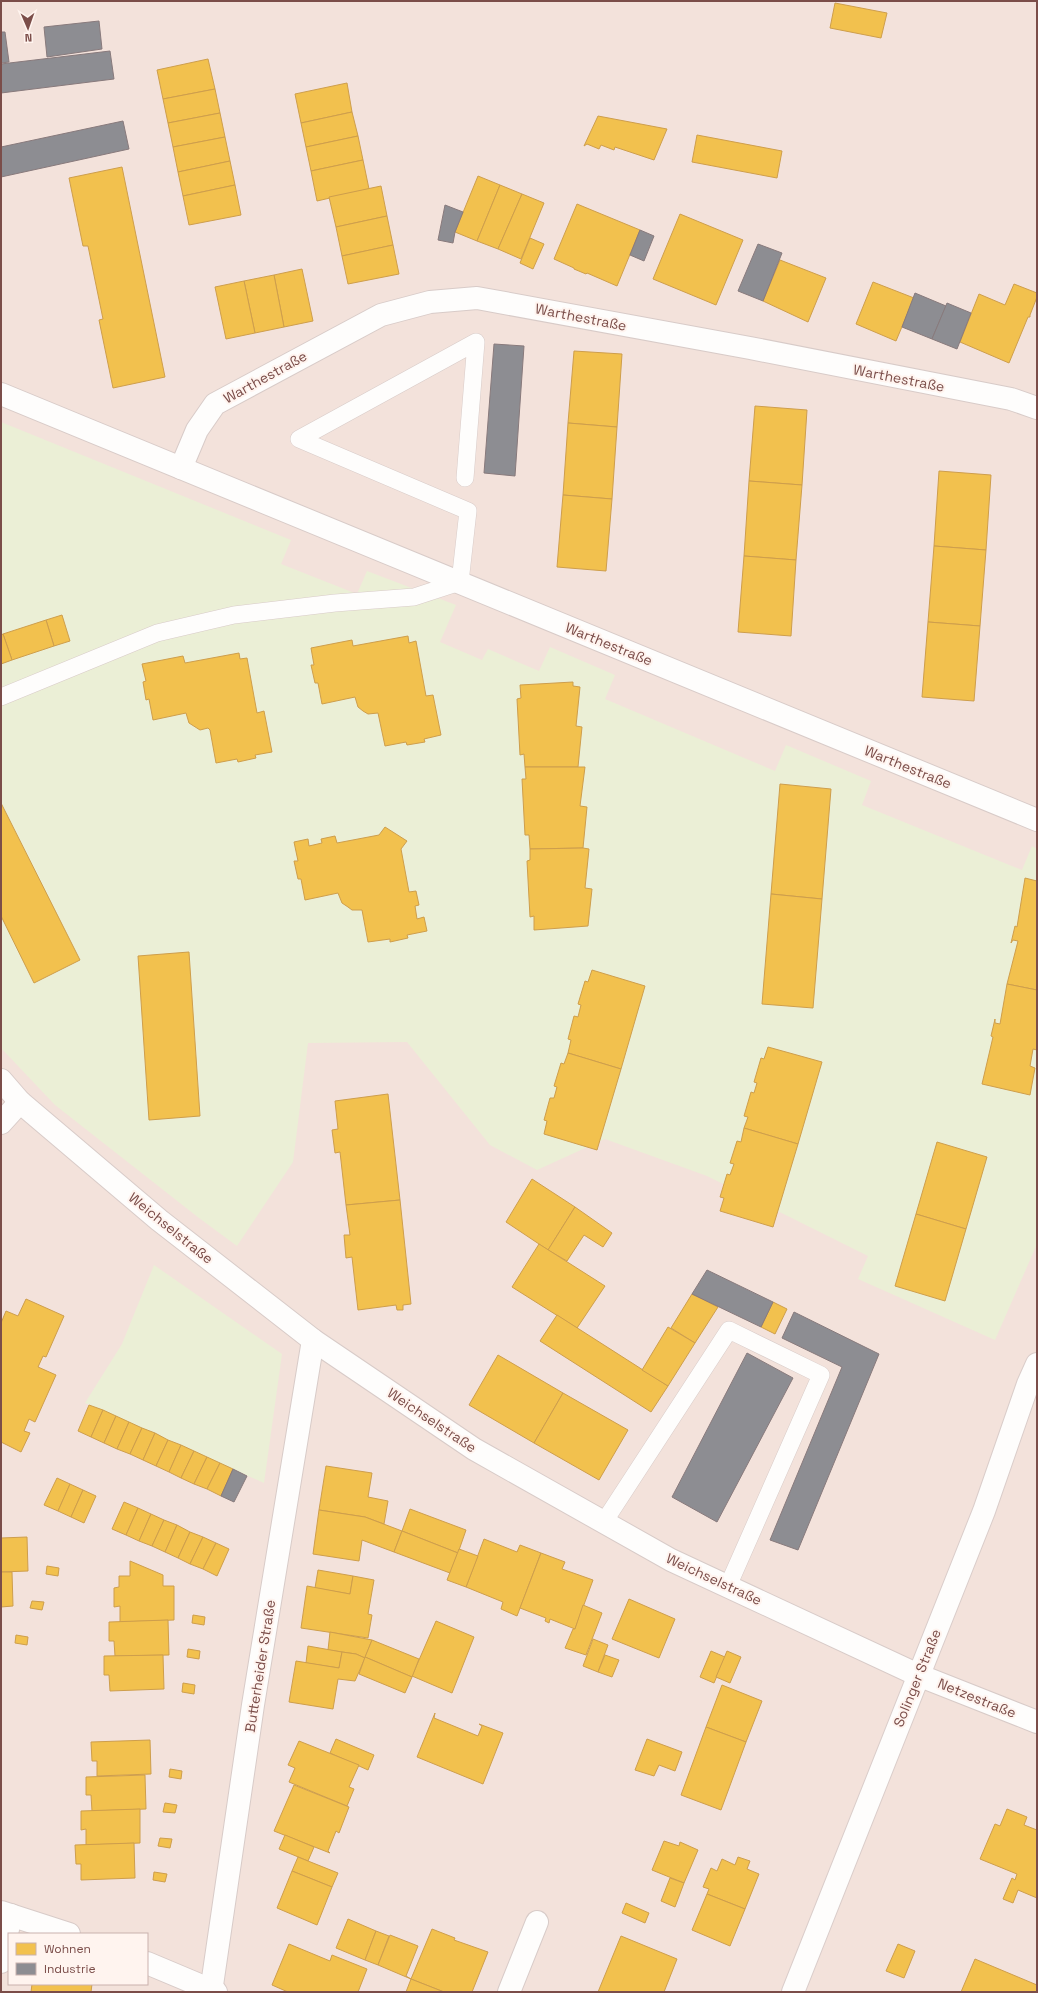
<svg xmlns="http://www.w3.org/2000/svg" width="1038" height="1993" font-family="'Space Grotesk',sans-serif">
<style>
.residential{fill:#f3e2db;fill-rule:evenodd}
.green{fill:#ebefd6}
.homes{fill:#f2c14e;stroke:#ce9e4c}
.industry{fill:#8d8d92;stroke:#887a7c}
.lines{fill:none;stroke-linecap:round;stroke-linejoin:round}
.lane-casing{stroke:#d8cbc8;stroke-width:18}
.street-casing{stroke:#d8cbc8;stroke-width:24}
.secondary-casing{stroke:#dacdca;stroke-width:24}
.lane{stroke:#fefdfc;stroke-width:17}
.street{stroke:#fefdfc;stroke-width:22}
.secondary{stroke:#fefdfc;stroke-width:22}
.labels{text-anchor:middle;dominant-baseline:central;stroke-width:4;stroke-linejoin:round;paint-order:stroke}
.street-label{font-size:14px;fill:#7b4d49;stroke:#fff4ef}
</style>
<rect width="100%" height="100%" fill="#f9f0ec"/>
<path class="residential" d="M1,1H1037V1992H1ZM9,1934H147V1984H9Z"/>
<g class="green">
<polygon points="1,422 291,540 281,564 357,594 367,571 456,605 440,642 482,660 488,649 539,671 550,647 615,675 605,699 775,771 786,745 871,781 862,805 1022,870 1032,846 1037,849 1037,1244 995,1340 858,1279 868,1256 707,1176 605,1139 537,1170 490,1145 407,1042 308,1043 293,1162 237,1246 199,1218 55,1105 1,1048"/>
<polygon points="154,1265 282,1354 264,1483 85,1403 122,1344"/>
</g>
<g class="homes">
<polygon points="835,3 887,13 881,38 830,28"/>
<polygon points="208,59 215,89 163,99 157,70"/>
<polygon points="347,83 352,112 301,123 295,94"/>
<polygon points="215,89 220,113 168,123 163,99"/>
<polygon points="352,112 358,136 306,147 301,123"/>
<polygon points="220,113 225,137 173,147 168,123"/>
<polygon points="598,116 667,129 654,160 615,147 614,150 601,145 599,149 587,144 584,146"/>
<polygon points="697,135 782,151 777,178 692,162"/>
<polygon points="358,136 363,160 311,171 306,147"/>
<polygon points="225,137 230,161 178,172 173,147"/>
<polygon points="363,160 369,189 317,201 311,171"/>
<polygon points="230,161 235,185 183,196 178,172"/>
<polygon points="122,167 165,377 113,388 99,320 103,319 88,246 83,246 69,178"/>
<polygon points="478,176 500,185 477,241 455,232"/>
<polygon points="235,185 241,215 189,225 183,196"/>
<polygon points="500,185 522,194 498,249 477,241"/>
<polygon points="381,186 387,216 336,227 329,197"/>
<polygon points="522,194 544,203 521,259 498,249"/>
<polygon points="577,204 640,230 617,286 587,273 586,274 574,269 574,268 554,259"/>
<polygon points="680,214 743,240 716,305 653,279"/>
<polygon points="387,216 393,245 342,256 336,227"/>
<polygon points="530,238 544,244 533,269 520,263"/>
<polygon points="393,245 399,274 348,284 342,256"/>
<polygon points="780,260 826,278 808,322 763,301"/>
<polygon points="302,269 313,321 284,327 274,275"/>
<polygon points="274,275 284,327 255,333 244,281"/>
<polygon points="244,281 255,333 226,339 215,287"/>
<polygon points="873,282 914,298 896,341 856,324"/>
<polygon points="1014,284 1037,293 1037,297 1030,315 1030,317 1028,317 1009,363 960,342 979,294 1005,305"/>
<polygon points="574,351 622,354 617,427 568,423"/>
<polygon points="755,406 807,410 802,485 749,481"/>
<polygon points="568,423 617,427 612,499 563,495"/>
<polygon points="939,471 991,475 986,550 934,546"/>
<polygon points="749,481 802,485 796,560 744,556"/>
<polygon points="563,495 612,499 606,571 557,567"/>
<polygon points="934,546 986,550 980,626 928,622"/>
<polygon points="744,556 796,560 791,636 738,632"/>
<polygon points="62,615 70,641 54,646 46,620"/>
<polygon points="46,620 54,646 12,660 3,634"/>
<polygon points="928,622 980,626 974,701 922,697"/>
<polygon points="3,634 12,660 1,664 1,635"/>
<polygon points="408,636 409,643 416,641 426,696 433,695 441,735 424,739 425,742 407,745 406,742 385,746 378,713 368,714 363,711 358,707 355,697 322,704 318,683 315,683 311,665 314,665 311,648 352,640 353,646"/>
<polygon points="239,653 240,659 247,658 257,713 264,711 272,752 255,755 256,758 238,762 237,759 216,763 210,730 208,728 200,730 189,723 186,713 153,720 149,699 146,700 143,682 146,681 142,664 183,656 185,663"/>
<polygon points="573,682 573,686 580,687 576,726 582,727 578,767 525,767 524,754 520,755 517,699 521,698 520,685"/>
<polygon points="525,767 585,767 580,806 587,807 583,848 530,849 529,835 525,835 522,779 526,779"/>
<polygon points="780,784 831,789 822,899 771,894"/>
<polygon points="1,803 80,960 34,983 1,916"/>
<polygon points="385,827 407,841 401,849 409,892 416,891 419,905 415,906 417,919 424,917 427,931 407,935 408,938 390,942 390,939 368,942 362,910 352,910 348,907 342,903 338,893 305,900 301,879 298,879 294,861 298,861 294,842 308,839 309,846 322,843 321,839 335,836 337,843 379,835"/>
<polygon points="583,848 589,849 585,888 592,889 588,926 534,930 534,916 530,917 527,861 530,860 530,849"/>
<polygon points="1025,878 1037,881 1037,990 1007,984 1018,941 1013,940 1011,943 1015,926 1017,927"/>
<polygon points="771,894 822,899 813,1008 762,1004"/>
<polygon points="189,952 200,1116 149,1120 138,956"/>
<polygon points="592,970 645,986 621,1069 568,1053 571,1040 568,1039 574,1016 578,1017 581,1005 578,1004 585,981 588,982"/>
<polygon points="1007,984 1037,990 1037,1050 1033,1049 1030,1066 1035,1068 1030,1095 982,1084 993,1037 991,1036 995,1019 995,1023 1000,1024"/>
<polygon points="768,1047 822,1062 798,1144 744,1128 748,1117 744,1116 751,1092 754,1093 757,1083 754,1082 761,1058 764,1059"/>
<polygon points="568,1053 621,1069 597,1150 544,1134 547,1121 544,1120 550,1098 554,1098 557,1087 554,1086 561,1063 564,1064"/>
<polygon points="388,1094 400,1200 346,1205 340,1152 335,1153 332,1130 338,1129 335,1101"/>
<polygon points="744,1128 798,1144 773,1227 720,1211 724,1198 720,1197 727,1174 730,1175 734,1164 730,1163 737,1141 741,1142"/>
<polygon points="937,1142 987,1157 966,1229 916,1214"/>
<polygon points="532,1179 575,1207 548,1250 506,1222"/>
<polygon points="400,1200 411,1304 403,1305 403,1310 397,1310 396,1305 358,1310 352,1257 346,1258 344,1235 350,1235 346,1205"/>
<polygon points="575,1207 612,1233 603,1247 584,1235 567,1261 548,1250"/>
<polygon points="916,1214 966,1229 945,1301 895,1286"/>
<polygon points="539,1244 605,1286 577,1328 512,1287"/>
<polygon points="692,1294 718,1307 695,1343 671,1328"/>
<polygon points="26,1299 64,1316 46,1357 43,1356 38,1367 56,1375 35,1422 29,1419 24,1431 30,1433 21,1452 1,1442 1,1323 6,1311 18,1316"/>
<polygon points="773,1302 787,1309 775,1334 761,1327"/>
<polygon points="557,1315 668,1386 651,1412 540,1341"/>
<polygon points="668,1327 695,1343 668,1386 642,1370"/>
<polygon points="498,1355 563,1393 534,1443 469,1405"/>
<polygon points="563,1393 628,1430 599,1480 534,1443"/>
<polygon points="89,1405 103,1410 91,1437 78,1431"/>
<polygon points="103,1410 116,1416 104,1443 91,1437"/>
<polygon points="116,1416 129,1422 117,1449 104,1443"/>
<polygon points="129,1422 142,1428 130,1454 117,1449"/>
<polygon points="142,1428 155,1433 143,1460 130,1454"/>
<polygon points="155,1433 168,1440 156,1466 143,1460"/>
<polygon points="168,1440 181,1445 169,1472 156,1466"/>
<polygon points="181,1445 194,1451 181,1478 169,1472"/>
<polygon points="194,1451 207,1457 194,1484 181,1478"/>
<polygon points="207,1457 220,1463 207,1489 194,1484"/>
<polygon points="220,1463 233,1469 221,1496 207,1489"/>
<polygon points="326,1466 372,1473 368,1497 388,1501 384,1524 365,1517 319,1510"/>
<polygon points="57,1478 70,1484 58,1511 44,1505"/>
<polygon points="70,1484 83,1490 71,1517 58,1511"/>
<polygon points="83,1490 96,1496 84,1523 71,1517"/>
<polygon points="124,1502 138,1508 126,1535 112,1529"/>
<polygon points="138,1508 151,1514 139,1541 126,1535"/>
<polygon points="410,1509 466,1530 458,1553 402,1531"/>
<polygon points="319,1510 365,1517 402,1531 394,1552 362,1540 359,1561 313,1554"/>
<polygon points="151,1514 164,1520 152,1546 139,1541"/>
<polygon points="164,1520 177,1525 165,1552 152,1546"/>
<polygon points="177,1525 190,1532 178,1558 165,1552"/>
<polygon points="402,1531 458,1553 450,1573 394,1552"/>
<polygon points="190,1532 203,1537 190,1564 178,1558"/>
<polygon points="27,1537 28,1571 1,1572 1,1538"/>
<polygon points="203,1537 216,1543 203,1569 190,1564"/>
<polygon points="484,1539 517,1552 520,1545 541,1553 517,1616 501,1609 503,1602 466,1587"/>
<polygon points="216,1543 229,1549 217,1576 203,1569"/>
<polygon points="459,1549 478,1556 466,1587 447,1580"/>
<polygon points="541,1553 565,1562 562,1569 593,1580 575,1629 550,1619 549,1623 545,1621 546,1618 520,1608"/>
<polygon points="130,1561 163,1575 163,1586 174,1586 174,1620 120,1622 120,1606 114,1607 114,1588 119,1587 119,1576 130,1576"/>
<polygon points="47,1566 59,1568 58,1576 46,1574"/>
<polygon points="318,1570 353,1576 350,1594 315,1588"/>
<polygon points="1,1572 12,1572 13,1606 1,1607"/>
<polygon points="353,1576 374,1580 368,1614 372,1615 368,1638 301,1628 307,1586 350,1594"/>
<polygon points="629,1599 675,1619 659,1658 612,1639"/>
<polygon points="32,1601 44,1602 42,1610 30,1608"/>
<polygon points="583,1605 602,1613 586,1655 565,1648 573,1629 575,1629"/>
<polygon points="193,1615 205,1617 204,1625 192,1623"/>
<polygon points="168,1620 169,1655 115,1656 114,1641 109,1641 109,1622"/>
<polygon points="436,1621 474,1637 452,1693 412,1676"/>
<polygon points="330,1632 372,1640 365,1658 356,1654 328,1650"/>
<polygon points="16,1635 28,1637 27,1645 15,1643"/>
<polygon points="593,1639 608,1645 598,1672 583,1666"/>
<polygon points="372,1640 419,1659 412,1677 365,1657"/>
<polygon points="308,1646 342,1652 339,1668 306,1663"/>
<polygon points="188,1649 200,1651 199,1659 187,1657"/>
<polygon points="711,1651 725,1657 714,1683 700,1677"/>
<polygon points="727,1651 741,1657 730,1683 716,1677"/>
<polygon points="342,1652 356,1654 365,1658 355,1681 338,1679 333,1709 289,1702 296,1661 339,1668"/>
<polygon points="163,1655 164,1689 110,1691 109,1675 104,1675 104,1656"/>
<polygon points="605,1655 619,1660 612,1677 598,1672"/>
<polygon points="365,1657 412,1677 405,1693 359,1674"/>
<polygon points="183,1683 195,1685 194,1694 182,1692"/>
<polygon points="722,1685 762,1701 746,1742 706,1727"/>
<polygon points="435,1713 434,1718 478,1736 482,1726 479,1724 503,1733 483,1784 417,1757"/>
<polygon points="706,1727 746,1742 721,1810 681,1795"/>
<polygon points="336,1739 374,1755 368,1770 330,1753"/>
<polygon points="647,1739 682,1752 675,1771 659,1765 654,1776 635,1770"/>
<polygon points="150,1740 151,1774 97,1776 97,1761 92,1761 91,1742"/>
<polygon points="299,1741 359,1765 349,1787 354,1789 347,1806 289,1782 295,1768 288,1765"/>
<polygon points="170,1769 182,1771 181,1779 169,1777"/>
<polygon points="145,1775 146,1809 92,1811 91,1795 86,1795 86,1777"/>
<polygon points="294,1785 349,1807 339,1833 336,1831 328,1851 330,1853 274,1831"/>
<polygon points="165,1803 177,1805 175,1813 163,1812"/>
<polygon points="140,1809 140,1843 86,1845 86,1829 81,1830 81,1811"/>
<polygon points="1007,1809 1027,1817 1024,1825 1037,1830 1037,1898 1018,1890 1013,1903 1003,1899 1012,1878 1015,1880 1017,1874 980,1859 995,1824 1000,1826"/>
<polygon points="285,1835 314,1847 308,1861 279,1849"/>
<polygon points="160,1838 172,1839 170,1848 158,1846"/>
<polygon points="664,1841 679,1846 680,1842 698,1850 684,1883 652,1870"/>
<polygon points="134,1843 135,1878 81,1880 81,1864 76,1864 75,1845"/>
<polygon points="298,1857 338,1873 332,1887 292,1871"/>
<polygon points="738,1857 750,1861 747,1869 759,1874 745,1909 707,1894 709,1889 703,1887 711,1868 717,1871 722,1859 735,1865"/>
<polygon points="292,1871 332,1887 317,1925 277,1908"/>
<polygon points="154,1872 167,1874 165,1882 153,1880"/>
<polygon points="670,1878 684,1883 675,1907 661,1901"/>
<polygon points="707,1894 745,1909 730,1946 692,1930"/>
<polygon points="626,1903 649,1913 645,1923 622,1913"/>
<polygon points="348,1919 376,1931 365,1960 336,1948"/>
<polygon points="432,1929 455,1938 454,1940 488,1952 472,1992 444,1992 411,1979"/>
<polygon points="376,1931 389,1936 378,1965 365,1960"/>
<polygon points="390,1935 418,1946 406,1976 411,1979 378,1965"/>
<polygon points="621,1936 677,1959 664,1992 598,1992"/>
<polygon points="289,1944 330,1961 332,1955 367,1969 358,1992 288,1992 272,1985"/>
<polygon points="898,1944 915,1951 904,1978 886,1971"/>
<polygon points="975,1959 1037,1985 1037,1992 961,1992"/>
<polygon points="411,1979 444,1992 406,1992"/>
<polygon points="32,1984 92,1984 91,1992 31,1992"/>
</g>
<g class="industry">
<polygon points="99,21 102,49 47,57 44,27"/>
<polygon points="1,32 5,32 9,62 1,63"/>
<polygon points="110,51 114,79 1,93 1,64"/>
<polygon points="123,121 129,149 1,177 1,147"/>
<polygon points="445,205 463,212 455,232 453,243 438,240"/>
<polygon points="640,230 654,236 644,261 630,255"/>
<polygon points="758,244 782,253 763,301 738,291"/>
<polygon points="915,293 946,306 932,339 902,327"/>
<polygon points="947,303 971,313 957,349 932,339"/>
<polygon points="494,344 524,346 515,476 484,473"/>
<polygon points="707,1270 773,1302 761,1327 692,1294"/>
<polygon points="794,1312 879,1354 798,1550 770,1540 842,1367 782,1338"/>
<polygon points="747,1353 793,1378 717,1522 672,1497"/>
<polygon points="233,1469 247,1476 234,1502 221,1496"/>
</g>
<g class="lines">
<g class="lane-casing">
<g id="lane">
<polyline points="1,697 157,633 234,615 335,603 414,597 460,582 468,511 299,439 476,342 465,478"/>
<polyline points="604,1522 729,1330 821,1375 728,1586"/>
</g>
</g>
<g class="street-casing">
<g id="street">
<polyline points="1,394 1037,820"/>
<polyline points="181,468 197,430 215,404 381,315 430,302 477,298 750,348 1011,399 1037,408"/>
<polyline points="1,1080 20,1102 159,1220 313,1340 474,1449 671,1560 918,1675 1037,1722"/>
<polyline points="1,1123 20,1102"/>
<polyline points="1,1912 69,1934"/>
<polyline points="1,1962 11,1915"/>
<polyline points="147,1963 216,1992"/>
<polyline points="211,1992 253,1705 313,1340"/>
<polyline points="509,1992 537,1922"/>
</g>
</g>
<g class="secondary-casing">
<polyline id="secondary" points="793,1992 984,1511 1028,1384 1037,1364"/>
</g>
<use href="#lane" class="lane"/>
<use href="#street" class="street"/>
<use href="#secondary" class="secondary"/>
</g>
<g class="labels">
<g class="street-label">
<text transform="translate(581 317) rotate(11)">Warthestraße</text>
<text transform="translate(265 377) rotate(-29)">Warthestraße</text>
<text transform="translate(899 378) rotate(11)">Warthestraße</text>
<text transform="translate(609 644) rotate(22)">Warthestraße</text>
<text transform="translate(908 767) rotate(22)">Warthestraße</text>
<text transform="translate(171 1228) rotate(39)">Weichselstraße</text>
<text transform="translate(432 1420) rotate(34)">Weichselstraße</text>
<text transform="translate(714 1579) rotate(25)">Weichselstraße</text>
<text transform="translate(260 1666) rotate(-81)">Butterheider Straße</text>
<text transform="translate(917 1678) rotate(-68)">Solinger Straße</text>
<text transform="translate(977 1698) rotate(22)">Netzestraße</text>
</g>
</g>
<rect width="1038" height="1993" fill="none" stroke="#7b4d49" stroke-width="4"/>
<rect x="8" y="1933" width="140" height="52" fill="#fff4ef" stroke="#cab1ad"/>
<rect x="16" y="1943" width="20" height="12" fill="#f2c14e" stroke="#cab1ad"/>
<text x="44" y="1953" font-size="12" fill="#7b4d49">Wohnen</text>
<rect x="16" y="1963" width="20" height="12" fill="#8d8d92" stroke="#cab1ad"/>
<text x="44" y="1973" font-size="12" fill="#7b4d49">Industrie</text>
<g transform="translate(28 28) rotate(178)" stroke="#fff4ef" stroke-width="3" paint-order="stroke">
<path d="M0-3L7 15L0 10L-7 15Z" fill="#7b4d49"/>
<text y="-6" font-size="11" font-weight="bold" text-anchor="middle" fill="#7b4d49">N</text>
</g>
</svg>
